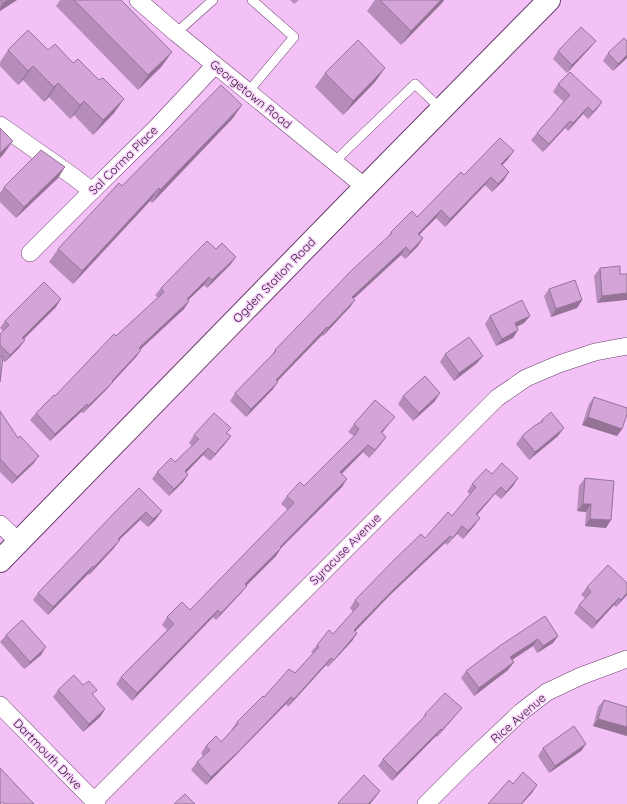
<svg xmlns="http://www.w3.org/2000/svg" width="627" height="804" font-family="Quicksand,sans-serif">
<style>
.lines{fill:none;stroke-linecap:round;stroke-linejoin:round}
.lane-casing{stroke:#6a3f6d;stroke-width:10}
.street-casing{stroke:#6a3f6d;stroke-width:18}
.secondary-casing{stroke:#6a3f6d;stroke-width:24}
.lane{stroke:#fff;stroke-width:9}
.street{stroke:#fff;stroke-width:17}
.secondary{stroke:#fff;stroke-width:22}
.wall{fill:#b68dba}
.shaded-wall{fill:#947397}
.building{fill:#d4a4d8;stroke:#947397}
.labels{text-anchor:middle;dominant-baseline:central;stroke-width:3;stroke-linejoin:round;paint-order:stroke}
.street-label{font-size:12px;fill:#352237;stroke:#fad2fd}
</style>
<rect width="100%" height="100%" fill="#f3c1f6"/>
<g class="lines">
<g class="lane-casing">
<g id="lane">
<polyline points="176,33 213,0"/>
<polyline points="248,92 294,37 252,0"/>
<polyline points="334,162 415,84 441,109"/>
</g>
</g>
<g class="street-casing">
<g id="street">
<polyline points="138,0 176,33 365,187"/>
<polyline points="0,125 74,177 92,191"/>
<polyline points="30,253 92,191 156,128 215,65"/>
<polyline points="0,524 19,542"/>
<polyline points="0,705 97,804"/>
<polyline points="94,801 497,398 526,378 559,364 595,352 627,346"/>
<polyline points="426,804 466,764 521,712 547,692 581,676 627,659"/>
</g>
</g>
<g class="secondary-casing">
<polyline id="secondary" points="0,561 365,187 549,0"/>
</g>
<use href="#lane" class="lane"/>
<use href="#street" class="street"/>
<use href="#secondary" class="secondary"/>
</g>
<g class="wall">
<polygon points="0,0 17,0 0,11"/>
<polygon points="60,0 121,0 162,66 138,90 56,6"/>
<polygon points="290,0 299,0 294,4"/>
<polygon points="375,0 444,0 442,3 401,45 367,11"/>
<polygon points="596,41 590,48 567,73 553,59 558,51"/>
<polygon points="627,41 627,58 613,71 603,61 608,53"/>
<polygon points="8,50 48,50 114,113 93,135 74,115 70,119 49,97 44,102 23,80 18,85 0,66 0,62"/>
<polygon points="325,73 375,82 343,115 315,87"/>
<polygon points="558,84 602,102 597,109 588,119 583,114 568,131 565,128 543,152 531,140 537,133 552,116 557,109 564,102 553,92"/>
<polygon points="233,118 152,203 150,201 73,284 49,262 58,249 122,186"/>
<polygon points="508,159 502,165 504,180 492,192 485,185 445,227 436,218 419,235 423,238 418,246 405,259 401,255 354,298 350,307 323,336 322,335 277,381 273,389 246,417 230,401 235,393 271,356 275,350 387,238 391,232 417,217 464,175"/>
<polygon points="65,167 58,178 16,218 0,202 0,193 4,187"/>
<polygon points="216,249 236,257 230,265 207,288 204,285 188,300 189,301 184,309 141,349 136,357 113,382 107,389 83,413 81,412 50,441 30,420 36,413 55,396 116,336 158,298 155,295 161,288"/>
<polygon points="600,268 620,274 597,303 594,276"/>
<polygon points="549,289 582,300 577,308 551,317 544,296"/>
<polygon points="56,307 23,339 25,340 19,348 5,362 2,360 0,382 0,334 3,331 0,328 5,321"/>
<polygon points="490,316 530,316 524,323 516,327 513,338 496,346 485,324"/>
<polygon points="445,354 483,356 477,363 454,381 440,362"/>
<polygon points="403,396 435,401 413,421 398,404"/>
<polygon points="594,397 622,429 617,436 582,425 589,404"/>
<polygon points="0,411 34,463 12,484 0,472"/>
<polygon points="542,420 558,436 529,460 516,444 522,436 540,422"/>
<polygon points="354,424 389,424 382,433 386,437 381,444 369,458 363,452 342,474 342,487 281,548 276,556 246,585 247,586 241,593 216,620 213,617 132,701 116,684 121,677 167,630 162,625 167,617 190,610 288,510 281,504 287,496 304,486 354,436 348,432"/>
<polygon points="231,428 227,433 231,436 225,444 210,461 203,455 186,472 188,475 183,482 169,496 152,479 157,472 175,462 192,446 189,443 194,435"/>
<polygon points="492,474 518,478 513,486 501,499 495,494 477,515 475,525 463,539 457,534 447,545 445,543 390,595 355,631 357,633 352,641 328,667 326,665 288,707 286,704 233,758 206,785 191,770 197,762 203,756 201,753 206,746 221,742 232,730 231,730 237,722 264,697 295,673 313,653 311,652 317,645 333,634 353,612 350,608 355,600 425,538 452,516 470,494 467,492 472,484"/>
<polygon points="585,478 606,528 585,526 586,512 577,511 579,486"/>
<polygon points="139,488 156,519 148,527 140,520 119,540 114,548 89,575 88,574 48,615 33,600 38,593"/>
<polygon points="587,587 627,595 616,607 614,605 592,629 574,613 579,605 585,598 581,595"/>
<polygon points="545,616 558,636 553,643 537,653 533,646 512,660 514,662 508,670 474,696 461,678 466,671"/>
<polygon points="6,635 41,655 24,669 0,642"/>
<polygon points="58,690 93,695 105,709 100,717 83,732 53,697"/>
<polygon points="604,700 627,707 627,736 593,726 598,707"/>
<polygon points="425,714 456,715 437,737 436,736 392,781 378,766 383,759 422,719"/>
<polygon points="586,744 581,751 549,773 538,756 543,748"/>
</g>
<g class="shaded-wall">
<polygon points="8,0 17,0 0,11 0,8 3,3"/>
<polygon points="441,0 444,0 442,3 401,45 411,31"/>
<polygon points="596,41 590,48 567,73 572,65"/>
<polygon points="172,52 162,66 138,90 148,75"/>
<polygon points="627,55 627,58 613,71 618,64"/>
<polygon points="33,66 23,80 18,85 28,71"/>
<polygon points="385,68 375,82 343,115 353,101"/>
<polygon points="58,83 49,97 44,102 54,87"/>
<polygon points="124,99 114,113 93,135 103,120"/>
<polygon points="84,101 74,115 70,119 80,105"/>
<polygon points="602,102 597,109 588,119 593,112"/>
<polygon points="242,105 233,118 152,203 160,190"/>
<polygon points="588,107 583,114 568,131 573,123"/>
<polygon points="570,121 565,128 543,152 549,144"/>
<polygon points="13,141 3,155 0,158 0,153"/>
<polygon points="514,151 508,159 496,172 501,164"/>
<polygon points="65,167 58,178 16,218 24,207"/>
<polygon points="509,172 504,180 492,192 498,184"/>
<polygon points="491,177 485,185 445,227 450,219"/>
<polygon points="159,188 150,201 73,284 82,271"/>
<polygon points="441,210 436,218 413,241 418,234"/>
<polygon points="423,238 418,246 405,259 410,252"/>
<polygon points="406,247 401,255 347,305 352,297"/>
<polygon points="236,257 230,265 207,288 212,280"/>
<polygon points="209,277 204,285 182,306 187,299"/>
<polygon points="627,293 627,300 597,303 602,296"/>
<polygon points="61,299 56,307 17,346 22,338"/>
<polygon points="355,300 350,307 323,336 328,328"/>
<polygon points="582,300 577,308 551,317 556,309"/>
<polygon points="189,301 184,309 134,355 139,348"/>
<polygon points="530,316 524,323 509,331 515,323"/>
<polygon points="327,327 322,335 271,388 276,380"/>
<polygon points="518,330 513,338 496,346 502,339"/>
<polygon points="25,340 19,348 5,362 10,355"/>
<polygon points="141,350 136,357 108,387 113,382 107,389 83,413 88,406"/>
<polygon points="483,356 477,363 454,381 459,373"/>
<polygon points="278,382 273,389 246,417 251,409"/>
<polygon points="440,393 435,401 413,421 419,413"/>
<polygon points="87,404 81,412 50,441 55,434"/>
<polygon points="395,417 389,424 376,440 381,432"/>
<polygon points="588,417 622,429 617,436 582,425"/>
<polygon points="564,428 558,436 529,460 535,452"/>
<polygon points="231,436 225,444 210,461 215,454"/>
<polygon points="386,437 381,444 369,458 375,450"/>
<polygon points="368,445 363,452 335,480 340,472"/>
<polygon points="208,448 203,455 180,479 185,471"/>
<polygon points="39,456 34,463 12,484 17,477"/>
<polygon points="188,475 183,482 169,496 174,489"/>
<polygon points="518,478 513,486 501,499 506,492"/>
<polygon points="347,479 342,487 279,550 281,548 276,556 240,592 245,584 280,547"/>
<polygon points="501,487 471,522 476,514"/>
<polygon points="583,504 591,504 586,512 577,511"/>
<polygon points="162,511 156,519 148,527 153,519"/>
<polygon points="146,512 140,520 113,546 118,539"/>
<polygon points="480,518 475,525 463,539 468,531"/>
<polygon points="590,519 611,520 606,528 585,526"/>
<polygon points="462,526 457,534 447,545 453,538"/>
<polygon points="450,536 445,543 390,595 349,638 354,630 395,588"/>
<polygon points="120,540 114,548 89,575 94,567"/>
<polygon points="93,566 88,574 48,615 53,607"/>
<polygon points="247,586 241,593 216,620 221,613"/>
<polygon points="627,593 627,595 616,607 621,600"/>
<polygon points="619,598 614,605 592,629 597,621"/>
<polygon points="218,610 213,617 132,701 137,693"/>
<polygon points="357,633 352,641 328,667 334,660"/>
<polygon points="558,636 553,643 537,653 543,646"/>
<polygon points="538,639 533,646 504,665 510,657"/>
<polygon points="46,647 41,655 24,669 30,662"/>
<polygon points="331,658 326,665 288,707 294,699"/>
<polygon points="514,662 508,670 474,696 479,688"/>
<polygon points="291,697 286,704 233,758 206,785 211,777"/>
<polygon points="462,708 456,715 437,737 442,730"/>
<polygon points="105,709 100,717 83,732 89,724"/>
<polygon points="598,719 627,727 627,736 593,726"/>
<polygon points="441,729 436,736 392,781 397,773"/>
<polygon points="586,744 581,751 549,773 555,766"/>
<polygon points="537,785 532,793 522,804 521,804"/>
<polygon points="380,791 375,798 370,804 368,804"/>
</g>
<g class="building">
<polygon points="1,0 8,0 3,3"/>
<polygon points="74,0 121,0 172,52 148,75"/>
<polygon points="380,0 441,0 411,31"/>
<polygon points="581,27 596,41 572,65 558,51"/>
<polygon points="28,30 48,50 55,44 73,63 78,59 99,80 103,78 124,99 103,120 84,101 80,105 58,83 54,87 33,66 28,71 8,50"/>
<polygon points="624,38 627,41 627,55 618,64 608,53"/>
<polygon points="358,40 385,68 353,101 325,73"/>
<polygon points="570,72 602,102 593,112 588,107 573,123 570,121 549,144 537,133 558,109 557,109 570,95 558,84"/>
<polygon points="221,85 242,105 160,190 159,188 82,271 58,249 119,183 122,186"/>
<polygon points="0,128 13,141 0,153"/>
<polygon points="500,138 514,151 501,164 509,172 498,184 491,177 450,219 441,210 418,234 423,238 410,252 406,247 352,297 355,300 328,328 327,327 276,380 278,382 251,409 235,393 276,351 275,350 352,270 392,233 391,232 412,211 417,217 461,172 464,175"/>
<polygon points="41,150 65,167 24,207 4,187"/>
<polygon points="207,241 216,249 222,243 236,257 212,280 209,277 187,299 189,301 139,348 141,350 112,381 113,382 88,406 87,404 55,434 36,413 54,395 55,396 114,334 116,336 164,292 161,288"/>
<polygon points="620,266 620,274 627,274 627,293 602,296 600,268"/>
<polygon points="575,280 582,300 556,309 549,289"/>
<polygon points="44,282 61,299 22,338 25,340 10,355 0,345 0,334 9,325 5,321"/>
<polygon points="522,300 530,316 515,323 518,330 502,339 490,316"/>
<polygon points="469,337 483,356 459,373 445,354"/>
<polygon points="0,356 3,357 0,382"/>
<polygon points="425,376 440,393 419,413 403,396"/>
<polygon points="594,397 627,408 627,414 622,429 588,417"/>
<polygon points="375,400 395,417 381,432 386,437 375,450 368,445 340,472 347,479 280,547 281,548 245,584 247,586 221,613 218,610 137,693 121,677 174,624 167,617 182,602 190,610 294,503 287,496 300,482 304,486 356,434 356,433 359,429 354,424"/>
<polygon points="0,411 18,438 20,436 39,456 17,477 0,459"/>
<polygon points="551,412 564,428 535,452 522,436 534,426 543,421 542,420"/>
<polygon points="214,413 231,428 226,433 231,436 215,454 208,448 185,471 188,475 174,489 157,472 171,458 175,462 199,439 194,435"/>
<polygon points="502,463 518,478 506,492 501,487 476,514 480,518 468,531 462,526 453,538 450,536 395,588 354,630 357,633 334,660 331,658 294,699 291,697 239,751 211,777 197,762 210,750 206,746 216,736 221,742 238,724 237,722 263,696 264,697 289,669 295,673 319,647 317,645 329,630 333,634 359,605 355,600 394,560 421,534 425,538 448,512 452,516 476,487 472,484 486,469 492,474"/>
<polygon points="585,478 614,481 611,520 590,519 591,504 583,504"/>
<polygon points="139,488 162,511 153,519 146,512 118,539 120,540 94,567 93,566 53,607 38,593 117,510"/>
<polygon points="608,565 627,583 627,593 621,600 619,598 597,621 579,605 591,592 587,587"/>
<polygon points="545,616 558,636 543,646 538,639 510,657 514,662 479,688 466,671 501,645"/>
<polygon points="22,620 46,647 30,662 6,635"/>
<polygon points="74,675 83,685 89,681 97,690 92,694 105,709 89,724 58,690"/>
<polygon points="445,693 462,708 442,730 441,729 397,773 383,759 426,715 425,714"/>
<polygon points="604,700 627,707 627,727 598,719"/>
<polygon points="574,726 586,744 555,766 543,748"/>
<polygon points="0,768 34,804 5,804 2,802 0,804"/>
<polygon points="523,772 537,785 521,804 488,804 509,780 513,784"/>
<polygon points="364,775 380,791 368,804 339,804 338,803"/>
<polygon points="185,794 195,804 174,804"/>
</g>
<g class="labels">
<g class="street-label">
<text transform="translate(251 94) rotate(39)">Georgetown Road</text>
<text transform="translate(123 160) rotate(-45)">Sal Corma Place</text>
<text transform="translate(274 280) rotate(-46)">Ogden Station Road</text>
<text transform="translate(345 549) rotate(-45)">Syracuse Avenue</text>
<text transform="translate(518 718) rotate(-41)">Rice Avenue</text>
<text transform="translate(48 754) rotate(46)">Dartmouth Drive</text>
</g>
</g>
</svg>
